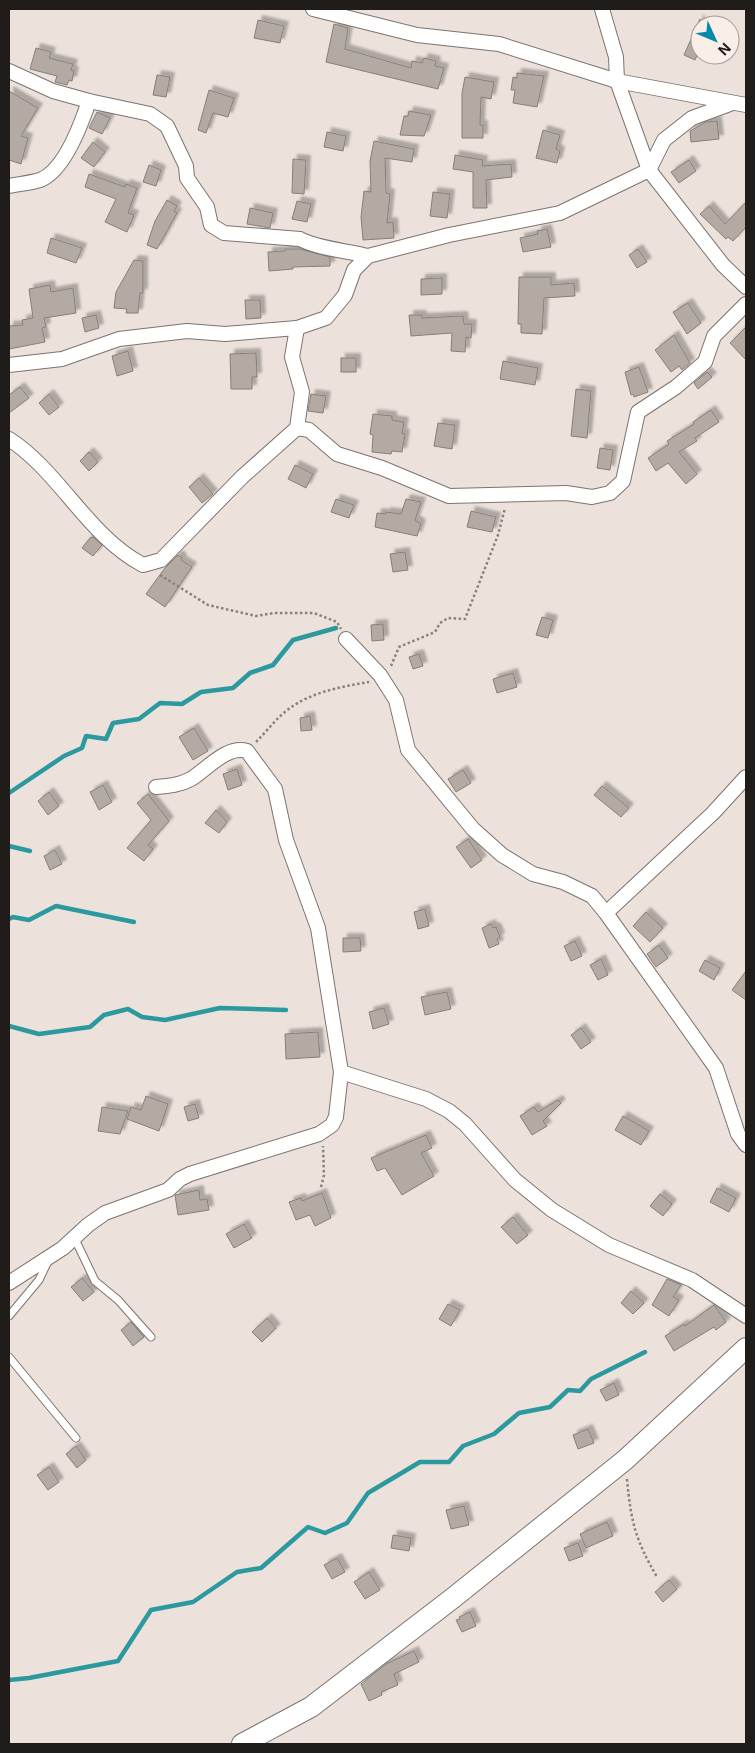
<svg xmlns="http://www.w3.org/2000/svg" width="755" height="1753" font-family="Inter,sans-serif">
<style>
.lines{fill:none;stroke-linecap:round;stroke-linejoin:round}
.stream{stroke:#2c999f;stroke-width:4.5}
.building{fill:#b3aaa3;stroke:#887f79;filter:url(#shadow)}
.lane-casing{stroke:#7c746d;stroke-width:9}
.street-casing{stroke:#7c746d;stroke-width:16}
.secondary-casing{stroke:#7c746d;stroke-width:22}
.path{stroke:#88827d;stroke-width:2.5;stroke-dasharray:2.5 2.5;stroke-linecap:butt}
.lane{stroke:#fff;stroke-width:7}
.street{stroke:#fff;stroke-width:14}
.secondary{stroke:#fff;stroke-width:20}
</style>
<defs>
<filter id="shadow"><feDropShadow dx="4.5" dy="-4.5" stdDeviation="1" flood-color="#0004"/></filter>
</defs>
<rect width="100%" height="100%" fill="#ece2db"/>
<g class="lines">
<g class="stream">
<polyline points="9,793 64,756 82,748 86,736 106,739 113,723 139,719 160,703 182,704 201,692 233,688 250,673 273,665 293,640 336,628"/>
<polyline points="9,846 30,851"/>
<polyline points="9,919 13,917 29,920 56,906 134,922"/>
<polyline points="9,1026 39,1034 90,1027 104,1015 128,1009 142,1017 165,1020 220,1008 286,1010"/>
<polyline points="9,1680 29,1678 118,1661 151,1610 193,1602 237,1572 261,1568 308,1527 325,1533 347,1523 368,1493 420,1462 449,1462 463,1446 494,1434 519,1413 550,1407 568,1390 580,1391 591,1379 645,1352"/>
</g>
</g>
<g class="building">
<polygon points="700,19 700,49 695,60 684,55"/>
<polygon points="258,20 284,26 280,43 254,38"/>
<polygon points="334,24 348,28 345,49 411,68 412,61 422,63 424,58 436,61 435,66 444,68 438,89 326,62"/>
<polygon points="36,48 51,52 49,58 73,64 71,70 74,71 72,81 69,80 67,85 55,82 57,76 30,69"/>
<polygon points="517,73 544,76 537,107 513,103 515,90 511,90 513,77 517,78"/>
<polygon points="157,75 170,77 166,97 153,95"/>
<polygon points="465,77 494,82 491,99 481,97 480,125 483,125 483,138 462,138 462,93"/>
<polygon points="209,90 234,98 228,117 213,113 206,133 198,130"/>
<polygon points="9,91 38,108 21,136 28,138 21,164 9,160"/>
<polygon points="409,111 431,115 424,136 400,135 404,116 408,116"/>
<polygon points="97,112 110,118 102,134 89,128"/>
<polygon points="717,121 719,139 691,142 690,131 706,122"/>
<polygon points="543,130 560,135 556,149 560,151 557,163 536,158"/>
<polygon points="327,132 346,136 343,151 324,147"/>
<polygon points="374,141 414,149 412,162 385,158 386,193 390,194 387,223 393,222 394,238 363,240 361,217 364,191 371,192 370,161"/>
<polygon points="93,142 105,152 94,167 81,158"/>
<polygon points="455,155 483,160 482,166 511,164 512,177 486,180 487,208 473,208 473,172 453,169"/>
<polygon points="293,159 306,160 304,194 292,193"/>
<polygon points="689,160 696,171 679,183 671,172"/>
<polygon points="149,165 161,170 156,186 143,182"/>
<polygon points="89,174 125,187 126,184 137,188 128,213 134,215 127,232 105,222 116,199 85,187"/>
<polygon points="433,192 450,194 447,218 430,216"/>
<polygon points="167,200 177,206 174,211 177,213 157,249 147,245 155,221"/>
<polygon points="297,201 311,204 307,222 292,219"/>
<polygon points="746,202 746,227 733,241 728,237 726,239 700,214 709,206 725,224"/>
<polygon points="250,208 273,213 270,228 247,224"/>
<polygon points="547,229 551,247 523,252 520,238 538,234 537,231"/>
<polygon points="51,238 82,248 76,263 47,253"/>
<polygon points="285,249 300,249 330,257 330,266 293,267 293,269 269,271 268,252 285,251"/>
<polygon points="638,249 647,262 637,268 629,255"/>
<polygon points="134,260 143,261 143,293 140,293 138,313 126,313 127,309 114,308 116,292"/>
<polygon points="519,277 551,277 551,285 574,283 575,296 544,298 542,334 521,333 521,324 518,324"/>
<polygon points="442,278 442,294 421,295 421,279"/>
<polygon points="50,285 51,292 73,288 76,313 44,318 46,327 42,328 45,342 9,349 9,326 23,325 22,320 33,318 29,289"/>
<polygon points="245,300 260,300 261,318 246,319"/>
<polygon points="688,303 701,323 687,334 673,312"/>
<polygon points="96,315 99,328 85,332 82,318"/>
<polygon points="409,315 422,315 422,318 463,316 464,324 472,324 471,338 466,337 465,352 451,351 452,333 411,336"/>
<polygon points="746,327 746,360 730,343"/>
<polygon points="674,335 690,363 682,370 679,366 671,372 655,350"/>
<polygon points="128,351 133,371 117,376 112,356"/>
<polygon points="256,353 257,377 252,377 252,389 231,389 230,354"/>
<rect x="341" y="358" width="15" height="14"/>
<polygon points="503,361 538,368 535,385 500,379"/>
<polygon points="639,367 648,392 634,397 633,394 631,395 625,372"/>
<polygon points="707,372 712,377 698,389 694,383"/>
<polygon points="20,387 29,398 9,413 9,395"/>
<polygon points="576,389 591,391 587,438 571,436"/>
<polygon points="49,394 59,407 49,415 39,403"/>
<polygon points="311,394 326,396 323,413 308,411"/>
<polygon points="711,410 719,422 695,438 697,441 679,452 697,474 686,484 668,463 656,471 648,458 669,444 667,441 694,424 693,422"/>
<polygon points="373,414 392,416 392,420 404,422 402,433 405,434 402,452 392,451 391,454 372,452 373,435 370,434"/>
<polygon points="438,423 455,425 452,449 434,446"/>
<polygon points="600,448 613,450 610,470 597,468"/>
<polygon points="89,452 98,462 89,471 80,461"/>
<polygon points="295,465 313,474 306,488 288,479"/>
<polygon points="199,478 213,494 202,503 189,487"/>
<polygon points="336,499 354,505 349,518 331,512"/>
<polygon points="406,499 421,502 415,520 421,524 417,536 375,527 377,513 386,514 386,512 401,514"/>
<polygon points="471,511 496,517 492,532 467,527"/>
<polygon points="93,537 102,545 93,556 82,548 90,538"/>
<polygon points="405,552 408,570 393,572 390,554"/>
<polygon points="178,555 182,558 181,560 192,567 165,607 146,594 165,568"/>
<polygon points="542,617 553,620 548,638 536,635"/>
<polygon points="383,624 384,640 372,641 371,625"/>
<polygon points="419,654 423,666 413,669 409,657"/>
<polygon points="513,673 517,687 497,693 493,679"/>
<polygon points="310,716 312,730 301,731 300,718"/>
<polygon points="194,728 208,751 193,760 179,737"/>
<polygon points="237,769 242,785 228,790 223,774"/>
<polygon points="463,770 471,783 456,792 448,779"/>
<polygon points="103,785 112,802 99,810 90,792"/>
<polygon points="602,786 629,808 621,817 594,795"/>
<polygon points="49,792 59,806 48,815 38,801"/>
<polygon points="148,794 169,821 148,845 153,849 144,861 127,848 151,820 137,803"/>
<polygon points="216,810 227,822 219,833 205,823"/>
<polygon points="468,839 482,860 471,868 456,847"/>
<polygon points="55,850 62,864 50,870 44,856"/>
<polygon points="425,909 429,926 418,929 414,912"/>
<polygon points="646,912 663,928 650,942 633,926"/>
<polygon points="491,924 493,928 496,927 500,937 497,939 499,944 489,948 482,928"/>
<polygon points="343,938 360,938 361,951 343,952"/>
<polygon points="575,941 582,956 571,961 564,946"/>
<polygon points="659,945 668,958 656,967 647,954"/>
<polygon points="601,959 608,975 598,980 590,965"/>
<polygon points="705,960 720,968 714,980 699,971"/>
<polygon points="746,971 746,1000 732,990"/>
<polygon points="447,992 451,1009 425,1015 421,997"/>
<polygon points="384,1008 389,1024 373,1029 369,1012"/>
<polygon points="581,1028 591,1042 581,1049 571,1035"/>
<polygon points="318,1032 320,1057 286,1059 285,1034"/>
<polygon points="146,1096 168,1104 159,1131 127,1119 131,1107 141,1110"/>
<polygon points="558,1100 561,1103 543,1121 547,1126 532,1135 520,1116 534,1107 538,1112"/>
<polygon points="195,1104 199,1118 188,1121 184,1107"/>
<polygon points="102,1107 128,1111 120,1134 98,1131"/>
<polygon points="623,1116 649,1131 641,1145 615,1130"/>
<polygon points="426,1135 432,1148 421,1153 434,1176 402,1195 385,1168 377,1171 371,1158"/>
<polygon points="717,1188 736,1198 729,1212 710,1202"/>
<polygon points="199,1190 200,1200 207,1199 209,1210 178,1215 175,1195"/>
<polygon points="322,1193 331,1218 315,1226 310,1215 296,1220 289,1202 301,1198 302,1201"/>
<polygon points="660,1194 672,1204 663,1216 650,1206"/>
<polygon points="513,1217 528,1235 517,1244 501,1227"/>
<polygon points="244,1224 252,1238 234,1248 226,1234"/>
<polygon points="82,1278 94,1292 83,1301 71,1287"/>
<polygon points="667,1279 681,1285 673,1297 679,1300 669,1316 652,1305"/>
<polygon points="631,1291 644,1303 633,1314 621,1303"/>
<polygon points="448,1304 460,1310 451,1326 439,1319"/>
<polygon points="714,1305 726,1322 716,1330 714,1327 674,1351 665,1336 684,1324 685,1326"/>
<polygon points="267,1318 276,1328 262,1342 252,1332"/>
<polygon points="131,1322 144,1337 133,1346 121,1330"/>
<polygon points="614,1383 619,1395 606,1401 600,1390"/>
<polygon points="588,1429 594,1443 578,1449 573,1435"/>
<polygon points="76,1446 86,1460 77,1468 66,1454"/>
<polygon points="49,1467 59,1482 48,1490 37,1475"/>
<polygon points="464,1506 469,1525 451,1529 446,1510"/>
<polygon points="607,1522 613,1536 586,1548 580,1534"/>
<polygon points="393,1535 411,1538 409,1551 391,1548"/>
<polygon points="578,1543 583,1556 569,1561 564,1548"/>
<polygon points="337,1558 345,1572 332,1579 324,1565"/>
<polygon points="369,1572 380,1590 365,1599 354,1582"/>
<polygon points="669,1580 677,1589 663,1602 655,1592"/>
<polygon points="470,1612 476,1626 462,1632 456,1620 460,1619 459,1617"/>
<polygon points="414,1651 419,1662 394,1674 398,1685 381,1692 382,1695 369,1701 361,1684 386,1664"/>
</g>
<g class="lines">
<g class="lane-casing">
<g id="lane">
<polyline points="75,1239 95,1281 118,1300 151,1337"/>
<polyline points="9,1316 39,1280 48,1261"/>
<polyline points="9,1357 76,1438"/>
</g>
</g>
<g class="street-casing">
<g id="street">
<polyline points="313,9 417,35 499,44 617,81 746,105"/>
<polyline points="602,9 616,57 617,81 649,170 723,265 746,287"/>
<path d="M9,71L53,91L89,101L150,114L167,126L186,166L187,178L207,207L211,225L224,233L300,239C316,248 348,251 368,256"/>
<path d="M9,186C19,184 30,183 40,180C64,171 81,125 89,101"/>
<polyline points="297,328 292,357 302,392 297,428"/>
<polyline points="9,365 62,359 119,339 187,331 225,334 297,328 326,318 345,295 354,270 368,256 449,235 560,213 649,170 664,140 692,118 730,104"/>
<path d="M9,439C59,471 88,536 143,565L161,560L242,477L297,428L309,430L337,454L382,468L449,496L566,493L592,497L610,493L623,481L638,412L676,387L705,362L714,336L746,304"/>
<polyline points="346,639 380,675 396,700 408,750 473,829 502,855 533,874 563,882 592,896 606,913 716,1068 738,1134 746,1145"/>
<polyline points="606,913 713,813 746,777"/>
<polyline points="341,1072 426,1099 449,1111 465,1124 515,1180 552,1210 609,1245 692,1280 746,1316"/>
<path d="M9,1283L63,1248L88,1225L105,1213L168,1190L180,1179L190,1174L319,1134L332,1125L336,1117L341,1072L318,928L286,840L275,789L247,751C227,745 207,769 191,779C180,785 169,786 156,787"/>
</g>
</g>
<g class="secondary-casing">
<polyline id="secondary" points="242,1744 311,1707 453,1598 625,1460 746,1348"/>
</g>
<g class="path">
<polyline points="160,575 208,605 256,616 274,613 314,613 337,622 341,629"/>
<polyline points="391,666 399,647 435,632 440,623 448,618 465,619 498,535 505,508"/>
<path d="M256,742C266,732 275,720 286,711C310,692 340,687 369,682"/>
<polyline points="321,1187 324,1175 323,1146"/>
<path d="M627,1479C631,1522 635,1539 657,1577"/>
</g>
<use href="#lane" class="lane"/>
<use href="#street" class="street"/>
<use href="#secondary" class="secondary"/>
</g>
<rect width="755" height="1753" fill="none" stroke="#1f1c19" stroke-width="20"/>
<g transform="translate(715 40) rotate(134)"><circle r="24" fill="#f9efe8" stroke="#a29b95"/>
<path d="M0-4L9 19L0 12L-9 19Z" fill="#058aaa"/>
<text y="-8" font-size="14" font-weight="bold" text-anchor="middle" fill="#1f1c19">N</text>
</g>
</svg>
